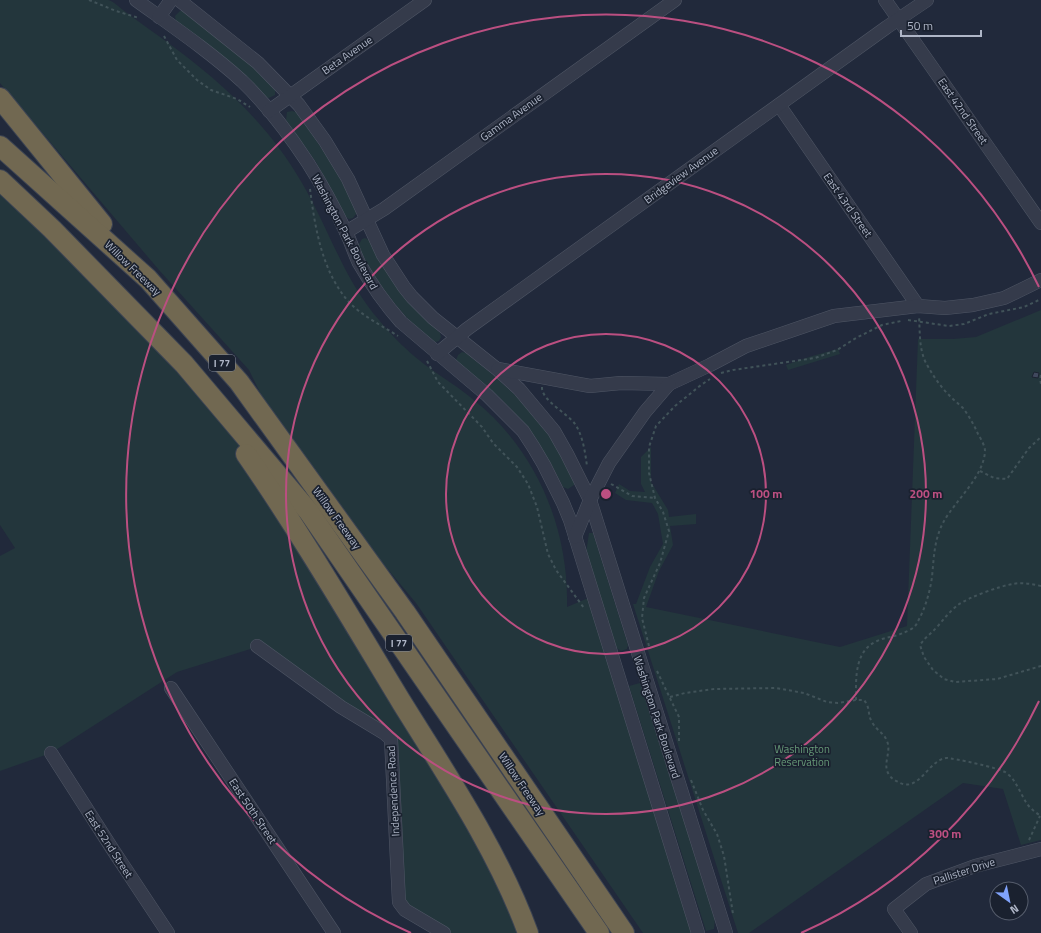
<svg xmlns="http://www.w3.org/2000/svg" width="1041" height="933" font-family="'Titillium Web',sans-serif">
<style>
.green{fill:#23363c}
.building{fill:#40485d;stroke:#1c2331}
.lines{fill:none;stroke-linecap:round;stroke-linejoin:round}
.minor-casing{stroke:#4f5665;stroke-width:14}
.highway-casing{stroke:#3c4352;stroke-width:22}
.path{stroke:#415359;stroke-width:2;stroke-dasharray:3 3;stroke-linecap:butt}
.minor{stroke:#353b4b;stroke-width:13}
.highway{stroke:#716851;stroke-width:20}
.ring{fill:none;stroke:#bb4f81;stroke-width:2}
.labels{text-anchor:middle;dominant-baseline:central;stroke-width:3.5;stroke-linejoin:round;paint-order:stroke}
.shield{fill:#1a212f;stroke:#828999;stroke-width:1}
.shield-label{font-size:10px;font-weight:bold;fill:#afb6c7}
.street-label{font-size:11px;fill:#afb6c7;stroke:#1a212f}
.park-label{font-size:11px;fill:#697;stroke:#1a212f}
.centre{fill:#bb4f81;stroke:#1a212f;stroke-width:2}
.ring-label{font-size:12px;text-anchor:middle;font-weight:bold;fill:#bb4f81;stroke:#1a212f;stroke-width:3.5;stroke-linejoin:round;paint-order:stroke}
</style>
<rect width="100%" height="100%" fill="#21293b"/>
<g class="green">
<path d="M0,0C25,0 51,0 76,0C86,0 99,0 108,0C113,1 119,7 123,10C136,20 149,29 163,39C219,80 267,122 302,183C329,229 344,280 379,320C392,336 407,351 424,364C441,377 459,387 475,401C537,451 569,529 567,607L593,596L698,933H643L416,603L289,451L249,370L159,270L0,83Z"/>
<polygon points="180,11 184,11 234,49 275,88 275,95 269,98 265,97 176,21 175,16"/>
<path d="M292,111L296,112C319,143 340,175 356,210V214L353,218L349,219L345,216L316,162L286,120L287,112Z"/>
<polygon points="0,192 184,364 256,468 338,598 528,933 444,933 405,910 392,746 257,647 177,672 51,753 0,771 0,556 15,548 0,525"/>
<path d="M365,238L369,240L416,310L440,333L441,337L439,341L436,342C426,339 418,331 412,323C390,300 372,275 358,246L362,239Z"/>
<polygon points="1041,310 1041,840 1021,845 1003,789 963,783 749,933 738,933 633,604 636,604 650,567 663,544 658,514 652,503 626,500 615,493 619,484 630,491 645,492 641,484 641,457 651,447 651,482 668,510 669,517 696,514 696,524 670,526 673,545 659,571 646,607 840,647 907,626 918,339 953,339 976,337"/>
<polygon points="838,349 840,354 788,370 786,365 812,356"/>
<path d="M462,352L466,353C505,384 546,419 567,466C570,472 575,479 574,485L568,489L563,487C548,456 529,427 504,402C490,388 473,376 457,363L456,360L458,355Z"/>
<polygon points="589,533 593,533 628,645 627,649 621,651 615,647 586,553"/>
<polygon points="640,683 715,918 714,929 706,931 629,686"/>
</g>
<polygon class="building" points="1034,372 1039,373 1038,378 1032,377"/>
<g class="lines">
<g class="minor-casing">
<g id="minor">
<path d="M136,0C172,26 209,51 242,81C267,105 289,134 308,163C322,185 335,209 346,232C351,242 354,253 359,263C371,284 385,304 401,322L487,395L523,431L534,448L544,465L563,503L570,520L698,933"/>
<polyline points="179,0 258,63 299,105 325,141 348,179 383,255 404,287 412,297 433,318 497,369 519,389 554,431 567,454 590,500 726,933"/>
<polyline points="885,0 1041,223"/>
<polyline points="159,17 171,0"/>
<polyline points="779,105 918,306"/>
<polyline points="269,111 425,0"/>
<polyline points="346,232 384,209 675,0"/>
<polyline points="437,354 467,329 887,27 927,0"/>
<polyline points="498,369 590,386 621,383 669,384 710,365 746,346 834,316 918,306 945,308 973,305 1004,298 1041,280"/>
<polyline points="575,537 590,500 609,463 645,412 669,384"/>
<polyline points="257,646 341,707 384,733 391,739 399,902 405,910 444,933"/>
<polyline points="171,688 334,933"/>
<polyline points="51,753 113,850 168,933"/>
<polyline points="911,933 894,909 926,884 975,866 1041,849"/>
</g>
</g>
<g class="highway-casing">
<g id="highway">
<polyline points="0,98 102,224"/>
<polyline points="0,146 148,279 239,382 405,612 624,933"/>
<polyline points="0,180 52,229 184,364 309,512 599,933"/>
<path d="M246,454C302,535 351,619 402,703C448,777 498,851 528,933"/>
</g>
</g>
<g class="path">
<polyline points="89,0 116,11 139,18"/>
<polyline points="164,36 177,60 197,80 211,90 237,99 250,107"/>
<path d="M310,189C315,228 322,271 348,301C359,314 384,327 398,336"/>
<polyline points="908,320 949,326 964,324 989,314 1024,307 1041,299"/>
<polyline points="427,361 438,382 482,427 493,443 517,467 528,484 537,507 548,554 556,570 584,608"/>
<polyline points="721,373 733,370 815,358 837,350 856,338 882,325 901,321"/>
<polyline points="1041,375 1040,379 1041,384"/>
<path d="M542,387C541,400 567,413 575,424C583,436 585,452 587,466"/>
<polyline points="980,471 994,478 1007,479 1029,448 1041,437"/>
<polyline points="611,484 632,496 655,498"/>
<path d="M1041,586C1032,584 1023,582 1013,584C1000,586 969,597 958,605C950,611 944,619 937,627C931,634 926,636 920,645L924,657L933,670L944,679L955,682L997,679L1041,666"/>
<polyline points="649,646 642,618 644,598 660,563 669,531 663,512 655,498 649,473 649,447 656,426 675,406 701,385 710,379"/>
<polyline points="657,671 679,717 679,742"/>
<path d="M670,697L685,693L714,689L776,688L804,693L827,702L838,703L856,700H864C871,709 867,714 872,722C876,730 884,733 887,741C892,753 881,765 890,776C893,780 897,781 900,783C919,792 929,760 946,758C954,758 998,768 1005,772C1007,773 1010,776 1012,778C1018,786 1022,796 1027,804C1031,809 1036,813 1041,816"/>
<path d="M856,700C856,679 854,651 877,641C885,637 895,637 903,633C908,631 915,628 917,623C925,609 930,592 932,577C934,557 934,539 944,521C956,500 984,476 985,451C985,446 981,439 978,434C974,425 969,416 963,408C960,405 957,403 954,400C942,389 932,375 925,361C919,347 920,332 919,316"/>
<polyline points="691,780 703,810 717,834 724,856 733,914"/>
<polyline points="1029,840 1040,816"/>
</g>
<use href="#minor" class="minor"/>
<use href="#highway" class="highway"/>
</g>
<g class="ring">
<circle cx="606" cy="494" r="160"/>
<circle cx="606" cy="494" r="320"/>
<path d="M1039 701A480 480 0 0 1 801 933M411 933A480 480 0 1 1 1039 287"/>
</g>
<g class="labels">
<g class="shield">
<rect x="209" y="355" width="26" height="16" rx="3"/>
<rect x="386" y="635" width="26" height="16" rx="3"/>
</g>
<g class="shield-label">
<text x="222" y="363">I 77</text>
<text x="399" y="643">I 77</text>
</g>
<g class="street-label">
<text transform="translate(347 55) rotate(-35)">Beta Avenue</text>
<text transform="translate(963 111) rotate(55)">East 42nd Street</text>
<text transform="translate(511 117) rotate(-36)">Gamma Avenue</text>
<text transform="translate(681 175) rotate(-36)">Bridgeview Avenue</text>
<text transform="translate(848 205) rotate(55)">East 43rd Street</text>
<text transform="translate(345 232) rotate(62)">Washington Park Boulevard</text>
<text transform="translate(133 268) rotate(44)">Willow Freeway</text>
<text transform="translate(337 518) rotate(54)">Willow Freeway</text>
<text transform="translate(657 717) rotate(72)">Washington Park Boulevard</text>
<text transform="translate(522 784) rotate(56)">Willow Freeway</text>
<text transform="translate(393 791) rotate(-93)">Independence Road</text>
<text transform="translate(253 811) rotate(56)">East 50th Street</text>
<text transform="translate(109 844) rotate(57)">East 52nd Street</text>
<text transform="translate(964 871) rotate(-18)">Pallister Drive</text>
</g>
<g class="park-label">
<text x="802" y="749">Washington<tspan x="802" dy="13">Reservation</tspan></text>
</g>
</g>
<circle cx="606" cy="494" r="6" class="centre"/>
<g class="ring-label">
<text x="766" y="498">100 m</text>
<text x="926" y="498">200 m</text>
<text x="945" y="838">300 m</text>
</g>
<g transform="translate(1009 901) rotate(147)"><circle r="19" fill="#1a212f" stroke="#565d6c"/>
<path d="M0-3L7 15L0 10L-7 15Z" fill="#80a3fb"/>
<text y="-6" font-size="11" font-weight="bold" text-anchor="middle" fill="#afb6c7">N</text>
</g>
<path d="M901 30v6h80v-6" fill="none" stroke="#afb6c7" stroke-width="2"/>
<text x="907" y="30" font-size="12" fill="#afb6c7" stroke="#1a212f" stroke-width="3" paint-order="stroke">50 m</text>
</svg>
